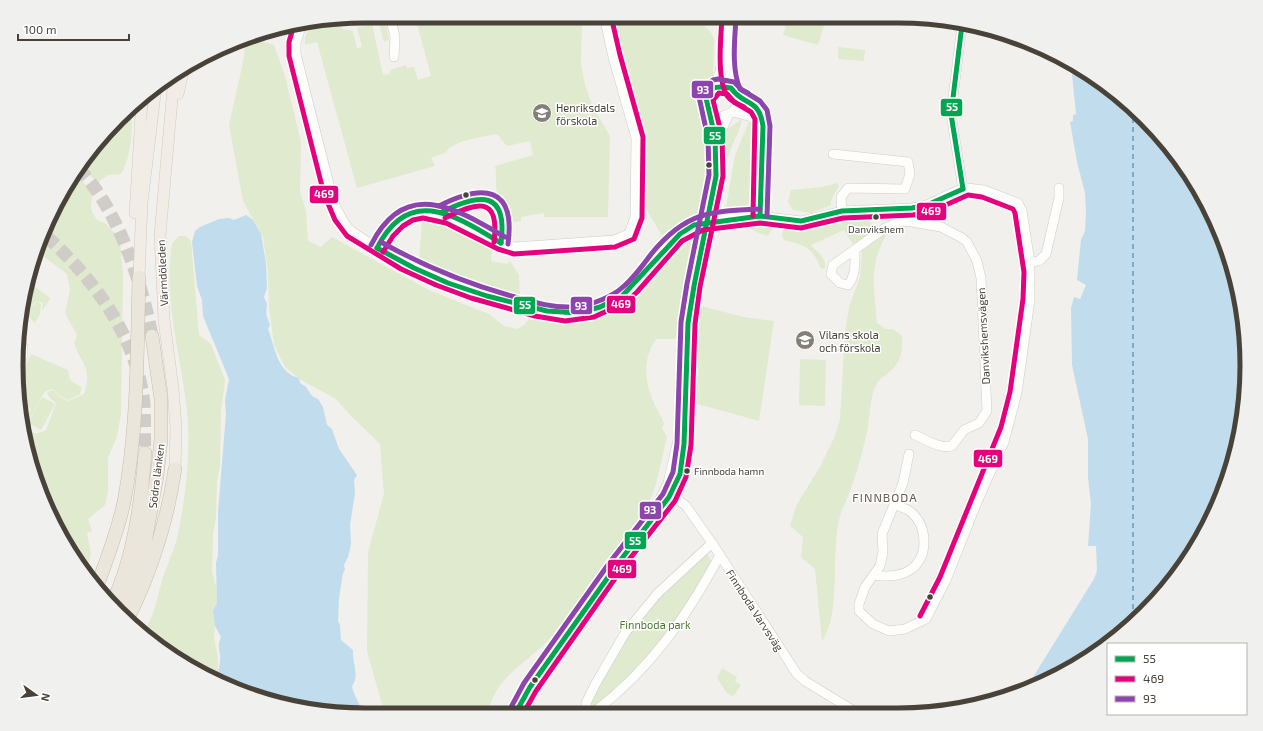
<svg xmlns="http://www.w3.org/2000/svg" width="1263" height="731" font-family="'Exo 2',sans-serif">
<style>
.green{fill:#e0eace}
.water{fill:#c0dced}
.lines{fill:none;stroke-linecap:round;stroke-linejoin:round}
.ferry{stroke:#357aa7;stroke-width:1;stroke-dasharray:5 4;stroke-linecap:butt}
.highway-tunnel{stroke:#d0cdc8;stroke-width:13;stroke-dasharray:13 6;stroke-linecap:butt}
.minor-casing{stroke:#ceccc8;stroke-width:10}
.major-casing{stroke:#d3cbbb;stroke-width:12}
.highway-casing{stroke:#c8bca9;stroke-width:14}
.minor{stroke:#fdfdfc;stroke-width:9}
.major{stroke:#f1ede6;stroke-width:11}
.highway{stroke:#ebe6db;stroke-width:13}
.minor-bridge-casing{stroke:#ceccc8;stroke-width:10;stroke-linecap:butt}
.minor-bridge{stroke:#fdfdfc;stroke-width:9}
.bus-1-casing{stroke:#fff;stroke-width:8}
.bus-2-casing{stroke:#fff;stroke-width:8}
.bus-3-casing{stroke:#fff;stroke-width:8}
.bus-1{stroke:#00a651;stroke-width:5}
.bus-2{stroke:#e5007d;stroke-width:5}
.bus-3{stroke:#8e44ad;stroke-width:5}
.bus-dot{fill:#484239;stroke:#fff;stroke-width:1.5}
.labels{text-anchor:middle;dominant-baseline:central;stroke-width:3;stroke-linejoin:round;paint-order:stroke}
.bus-label{font-size:10px;fill:#484239;stroke:#fff}
.poi-label{font-size:11px;fill:#484239;stroke:#fff;text-anchor:start}
.street-label{font-size:11px;fill:#484239;stroke:#fff}
.park-label{font-size:11px;fill:#4c772e;stroke:#fff}
.neighbourhood-label{font-size:12px;letter-spacing:1px;fill:#6a5f50;stroke:#fff}
.rim{fill:none;stroke:#484239;stroke-width:5}
.line-badge{stroke:#fff;stroke-width:1.5}
.badge-label{font-size:11px;text-anchor:middle;font-weight:bold;fill:#fff}
</style>
<rect width="100%" height="100%" fill="#f2f0ec"/>
<g class="green">
<polygon points="377,16 384,16 389,40 384,42"/>
<path d="M415,16H577L578,23L582,22L581,65L585,85L592,105L610,136L608,217H544V213L521,217V221L506,223C505,212 499,203 497,192C495,186 497,174 495,166L533,155L530,141L507,146L497,134C484,137 452,140 445,153L431,158L435,166L357,188L317,42L305,45V37L311,25L334,21L343,29L353,31L357,48L362,47L357,28L372,24L383,75L390,74V70L406,65L407,68L414,67L418,80L431,76Z"/>
<path d="M614,16H693L710,31L714,39L713,75L701,94L699,103L707,122L708,134L704,181L706,182C706,190 707,201 704,208C700,219 675,231 665,241L645,207L647,133H645L622,54Z"/>
<polygon points="788,17 807,17 825,22 818,45 783,35"/>
<path d="M261,33V41L274,45L285,76L301,142L300,191L306,211L308,241L321,247L332,237L431,291L489,314L504,326L517,329L523,326L529,319L563,323L573,322L599,317L612,311L633,298L672,256L679,252L689,241L699,236L685,297L680,336L674,339H656C644,358 644,375 651,396C654,406 661,414 664,424L662,428L667,437L656,484L648,506L552,636C536,655 513,667 499,687C494,693 491,705 485,714H385L367,652L368,552L384,494L380,444L349,414L336,399L301,380L285,367L274,345L269,307L268,272L263,237L243,201L229,125L244,58L245,39L253,34Z"/>
<polygon points="838,47 865,50 864,61 838,59"/>
<path d="M132,110C132,133 132,154 121,174L108,175L98,182L79,167Z"/>
<path d="M742,119C740,133 731,144 728,158H726L723,141L725,131Z"/>
<path d="M749,122L753,127L755,136C755,150 757,197 746,207C740,212 732,212 725,214L735,155Z"/>
<path d="M74,174L88,187L92,197L91,210L97,220L105,223L120,239L123,274L121,414L117,436L108,458V491L105,505L88,519L92,531L87,533L91,554L87,570L43,499L26,428L36,434L46,430L56,403L49,397L47,392L53,390L60,397L68,401L84,394C93,368 82,366 74,343L77,335L65,313L70,290L67,274L43,256H36Z"/>
<polygon points="837,183 839,186 831,200 831,205 811,213 793,210 788,202 791,190 822,187"/>
<path d="M868,219L874,228L854,246L844,230L811,245C817,252 827,258 825,268L821,269C812,247 807,246 784,240L782,235L783,227L810,226L833,221Z"/>
<polygon points="434,221 458,229 492,247 491,261 507,264 510,261 519,275 520,297 454,276 419,261 422,222"/>
<polygon points="756,223 774,226 768,236 756,232 747,226"/>
<path d="M889,231C868,262 874,287 877,323L885,329H893L902,336C903,354 901,363 886,375C883,377 879,379 877,383C868,400 871,418 866,436C862,454 857,473 850,491C847,500 842,508 840,516C830,550 842,614 822,641L815,569L801,557L803,537L790,526L796,506L821,465L835,436L840,419L845,332L849,307L860,277L862,251L874,240Z"/>
<path d="M179,236H186L191,241L199,335L211,344L225,380L221,412L220,465L217,480L216,518L213,533L212,571L217,590V603L213,611L215,626L214,639L218,657V679L172,656L144,632C155,614 156,600 162,581C167,564 176,547 179,529C186,493 191,448 187,411C181,354 163,302 172,243Z"/>
<polygon points="27,281 50,298 42,312 43,303 38,301 24,311"/>
<polygon points="38,302 41,304 40,314 35,323 24,312"/>
<path d="M701,306L744,317L774,321L759,421L694,403C693,370 695,339 701,306Z"/>
<path d="M31,354L68,370L70,380L82,388L80,394L68,400L60,396L53,389L45,391L27,423L26,421L31,409C27,406 21,402 19,398C12,384 26,367 31,354Z"/>
<polygon points="800,359 826,360 825,406 799,405"/>
<polygon points="42,397 55,404 41,430 28,423"/>
<path d="M706,552L712,562C680,619 646,668 592,708L588,705L596,686L641,616Z"/>
<polygon points="722,668 737,677 735,681 741,685 733,697 727,693 717,678"/>
</g>
<g class="water">
<polygon points="1071,65 1091,75 1144,118 1188,171 1220,232 1240,297 1247,365 1240,433 1220,499 1188,559 1144,613 1072,668 1025,690 1094,579 1097,571 1096,546 1088,546 1091,504 1088,477 1088,439 1072,365 1071,308 1074,297 1080,299 1086,285 1077,280 1081,240 1085,231 1086,211 1085,193 1077,162 1070,122 1073,121 1073,115 1076,114"/>
<path d="M246,215L253,220L261,234L266,263L267,288L264,297L267,304L266,314L270,325L268,329C275,347 277,373 299,378L300,383L306,387L312,396L318,399L323,407L327,425L332,429L339,449L357,475L354,480L355,493L350,525L351,544L348,557L344,565L345,570L343,573L339,598L338,621L340,625L341,640L353,650C352,663 360,675 352,686C354,697 360,703 363,714H342L253,697L218,679C217,672 220,667 220,660C221,650 216,648 221,637L215,626L213,611L217,603L216,563L218,555V512L226,414L225,400L229,379L203,316L202,300L197,286L192,242L195,231L200,227L219,219L229,218L234,220Z"/>
</g>
<g class="lines">
<polyline class="ferry" points="1133,109 1133,621"/>
<g class="highway-tunnel">
<path d="M78,168C117,207 142,282 152,336"/>
<path d="M46,236C94,279 137,337 144,404C145,420 144,437 145,453"/>
</g>
<g class="minor-casing">
<g id="minor">
<polyline points="390,16 395,37 394,57"/>
<polyline points="729,17 729,66 732,89"/>
<polyline points="962,25 951,114 963,189"/>
<polyline points="301,27 296,43 296,54 331,192 336,208 345,224 351,231 382,251 414,268 448,283 487,296 547,311 565,314 590,311 622,296 680,234 694,225 701,223"/>
<polyline points="713,88 720,72 723,46"/>
<polyline points="736,95 755,104 762,119 760,216"/>
<polyline points="733,112 752,117 758,125 760,134"/>
<polyline points="720,147 721,132 728,116"/>
<polyline points="833,154 908,162 910,174 905,189 848,188 841,197 842,211"/>
<polyline points="740,217 760,216 801,221 842,211 912,208 927,205 956,191 967,188 984,190 1018,203 1022,211 1030,262 1030,300 1017,393 1004,442 977,502 946,580 926,619 905,629 889,631 873,624 859,611 859,604 865,587 880,566 883,552 882,534 903,483 909,454"/>
<polyline points="392,226 389,235 392,256"/>
<path d="M377,248C406,197 435,206 479,231C491,237 502,245 515,247L614,240L629,234L635,217L636,138L613,57L604,16"/>
<path d="M855,250C855,261 856,276 848,285L840,283L831,274L833,265L885,228L903,221L912,222L941,227L962,238L967,242L977,261L981,278L987,411L979,423L964,430L952,446C939,449 927,440 915,435"/>
<polyline points="1030,262 1039,261 1046,254 1059,198 1059,188"/>
<polyline points="19,363 23,356 23,347 21,346"/>
<polyline points="668,492 686,506 712,543 797,674 805,681 859,714"/>
<polyline points="655,509 668,483 680,431"/>
<path d="M636,539C653,523 671,503 678,481C684,460 684,440 684,418C685,386 685,353 688,321C696,257 728,190 712,125C711,120 706,103 706,99C709,79 734,82 738,102L733,112L721,117L710,112"/>
<path d="M712,543L657,594L625,633L596,683L586,703L587,710L594,712C651,669 687,616 720,555"/>
<path d="M874,575C886,577 899,577 910,570C929,557 928,527 911,512C907,509 900,507 894,504"/>
<polyline points="515,714 523,695"/>
<polyline points="524,714 527,696 537,677 638,535"/>
</g>
</g>
<g class="major-casing">
<g id="major">
<polyline points="174,77 160,235 164,320 173,388 176,428 175,469"/>
<polyline points="178,94 183,72"/>
<polyline points="135,213 142,99"/>
<polyline points="139,277 142,203 156,86"/>
</g>
</g>
<g class="highway-casing">
<g id="highway">
<path d="M97,586C107,559 118,531 124,502C138,428 137,352 139,277"/>
<path d="M112,604C134,557 141,504 145,453"/>
<polyline points="121,612 143,554 157,476 161,440 161,399 152,336"/>
<path d="M128,618C152,570 167,522 175,469"/>
</g>
</g>
<use href="#minor" class="minor"/>
<use href="#major" class="major"/>
<use href="#highway" class="highway"/>
<g class="minor-bridge-casing">
<polyline id="minor-bridge" points="701,223 740,217"/>
</g>
<use href="#minor-bridge" class="minor-bridge"/>
<g class="bus-1-casing">
<g id="bus-1">
<polyline points="962,25 951,114 963,189"/>
<path d="M442,212C480,193 508,190 501,243"/>
<polyline points="377,248 414,268 448,283 487,296 547,311 578,313 600,307 622,296 680,234 694,225 760,216 801,221 842,211 912,208 927,205 963,189"/>
<path d="M377,248C409,184 456,216 501,243"/>
<path d="M515,714L530,687L616,566L669,497L680,474L684,444L688,323L694,286L716,176L715,137L706,98C711,85 719,86 731,88C744,107 759,97 763,126L760,216"/>
</g>
</g>
<g class="bus-2-casing">
<g id="bus-2">
<path d="M722,17C721,37 716,80 728,97C732,102 738,104 744,107"/>
<polyline points="293,28 289,42 289,56 324,194 335,220 347,236 401,269 436,285 471,298 535,316 565,321 594,317 626,302 637,292 682,241 703,230 760,223 801,228 843,218 913,215 930,212 968,195 982,197 1013,209 1015,213 1024,272 1023,299 1010,392 1001,427 940,577 920,616"/>
<path d="M445,218C477,202 500,195 494,242"/>
<polyline points="383,252 393,236 403,226 413,220 423,218 446,223 498,249 514,254 615,247 634,239 642,218 643,137 620,55 611,16"/>
<polyline points="523,714 536,691 621,570 675,501 686,477 691,445 695,324 700,287 723,176 722,136 713,100 719,93 727,94 734,102 751,112 755,119 753,216"/>
</g>
</g>
<g class="bus-3-casing">
<g id="bus-3">
<path d="M736,17C735,39 731,68 740,89L748,93"/>
<path d="M439,206C482,184 516,185 508,244"/>
<path d="M381,242C423,266 468,284 515,297C533,302 553,308 572,307C587,306 605,300 618,291C632,281 642,266 652,253C686,212 710,211 760,209"/>
<path d="M371,245C405,177 455,208 505,237"/>
<polyline points="509,711 524,683 610,562 663,494 673,472 677,444 681,322 687,284 709,175 708,138 699,97 704,87 713,80 718,79 734,82 742,90 760,101 767,110 770,126 767,216"/>
</g>
</g>
<use href="#bus-1" class="bus-1"/>
<use href="#bus-2" class="bus-2"/>
<use href="#bus-3" class="bus-3"/>
</g>
<defs>
<g id="school-disc" transform="scale(1)"><circle r="9.5" fill="#847f78" stroke="#fff"/><path d="M0-5L7-2L0 1L-7-2ZM-4 1L0 2.5L4 1V4Q0 6-4 4Z" fill="#fff"/></g>
</defs>
<g fill-rule="evenodd">
<use href="#school-disc" x="542" y="113"/>
<use href="#school-disc" x="805" y="340"/>
</g>
<g class="bus-dot">
<circle cx="709" cy="165" r="3.5"/>
<circle cx="466" cy="195" r="3.5"/>
<circle cx="876" cy="217" r="3.5"/>
<circle cx="687" cy="471" r="3.5"/>
<circle cx="930" cy="597" r="3.5"/>
<circle cx="535" cy="680" r="3.5"/>
</g>
<g class="labels">
<g class="bus-label">
<text x="876" y="229">Danvikshem</text>
<text x="694" y="471" text-anchor="start">Finnboda hamn</text>
</g>
<g class="poi-label">
<text x="556" y="107">Henriksdals<tspan x="556" dy="13">förskola</tspan></text>
<text x="819" y="334">Vilans skola<tspan x="819" dy="13">och förskola</tspan></text>
</g>
<g class="street-label">
<text transform="translate(162 273) rotate(-93)">Värmdöleden</text>
<text transform="translate(983 336) rotate(-93)">Danvikshemsvägen</text>
<text transform="translate(156 476) rotate(-83)">Södra länken</text>
<text transform="translate(755 610) rotate(57)">Finnboda Varvsväg</text>
</g>
<g class="park-label">
<text x="655" y="624">Finnboda park</text>
</g>
<g class="neighbourhood-label">
<text x="885" y="497">FINNBODA</text>
</g>
</g>
<path d="M0 0H1263V731H0ZM365 23H898A342 342 0 0 1 1240 365V366A342 342 0 0 1 898 708H365A342 342 0 0 1 23 366V365A342 342 0 0 1 365 23Z" fill="#f0f0ef" fill-rule="evenodd"/>
<path class="rim" d="M365 23H898A342 342 0 0 1 1240 365V366A342 342 0 0 1 898 708H365A342 342 0 0 1 23 366V365A342 342 0 0 1 365 23Z"/>
<g class="line-badge">
<rect x="691" y="80" width="23" height="19" rx="4" fill="#8e44ad"/>
<rect x="940" y="98" width="23" height="19" rx="4" fill="#00a651"/>
<rect x="703" y="126" width="23" height="19" rx="4" fill="#00a651"/>
<rect x="309" y="185" width="30" height="19" rx="4" fill="#e5007d"/>
<rect x="916" y="202" width="31" height="19" rx="4" fill="#e5007d"/>
<rect x="606" y="295" width="30" height="19" rx="4" fill="#e5007d"/>
<rect x="513" y="296" width="23" height="19" rx="4" fill="#00a651"/>
<rect x="570" y="296" width="23" height="19" rx="4" fill="#8e44ad"/>
<rect x="973" y="449" width="30" height="19" rx="4" fill="#e5007d"/>
<rect x="639" y="501" width="23" height="19" rx="4" fill="#8e44ad"/>
<rect x="624" y="531" width="23" height="19" rx="4" fill="#00a651"/>
<rect x="607" y="559" width="30" height="20" rx="4" fill="#e5007d"/>
</g>
<g class="badge-label">
<text x="703" y="94">93</text>
<text x="952" y="111">55</text>
<text x="715" y="140">55</text>
<text x="324" y="198">469</text>
<text x="931" y="215">469</text>
<text x="621" y="308">469</text>
<text x="525" y="309">55</text>
<text x="581" y="310">93</text>
<text x="988" y="463">469</text>
<text x="650" y="514">93</text>
<text x="635" y="545">55</text>
<text x="622" y="573">469</text>
</g>
<rect x="1107" y="643" width="140" height="72" fill="#ffffff" stroke="#b6b3b0"/>
<rect x="1115" y="656" width="20" height="6" fill="#00a651" stroke="#b6b3b0"/>
<text x="1143" y="663" font-size="12" fill="#484239">55</text>
<rect x="1115" y="676" width="20" height="6" fill="#e5007d" stroke="#b6b3b0"/>
<text x="1143" y="683" font-size="12" fill="#484239">469</text>
<rect x="1115" y="696" width="20" height="6" fill="#8e44ad" stroke="#b6b3b0"/>
<text x="1143" y="703" font-size="12" fill="#484239">93</text>
<g transform="translate(36 695) rotate(104)" stroke="#ffffff" stroke-width="3" paint-order="stroke">
<path d="M0-3L7 15L0 10L-7 15Z" fill="#484239"/>
<text y="-6" font-size="11" font-weight="bold" text-anchor="middle" fill="#484239">N</text>
</g>
<path d="M18 34v6h111v-6" fill="none" stroke="#484239" stroke-width="2"/>
<text x="24" y="34" font-size="12" fill="#484239" stroke="#ffffff" stroke-width="3" paint-order="stroke">100 m</text>
</svg>
